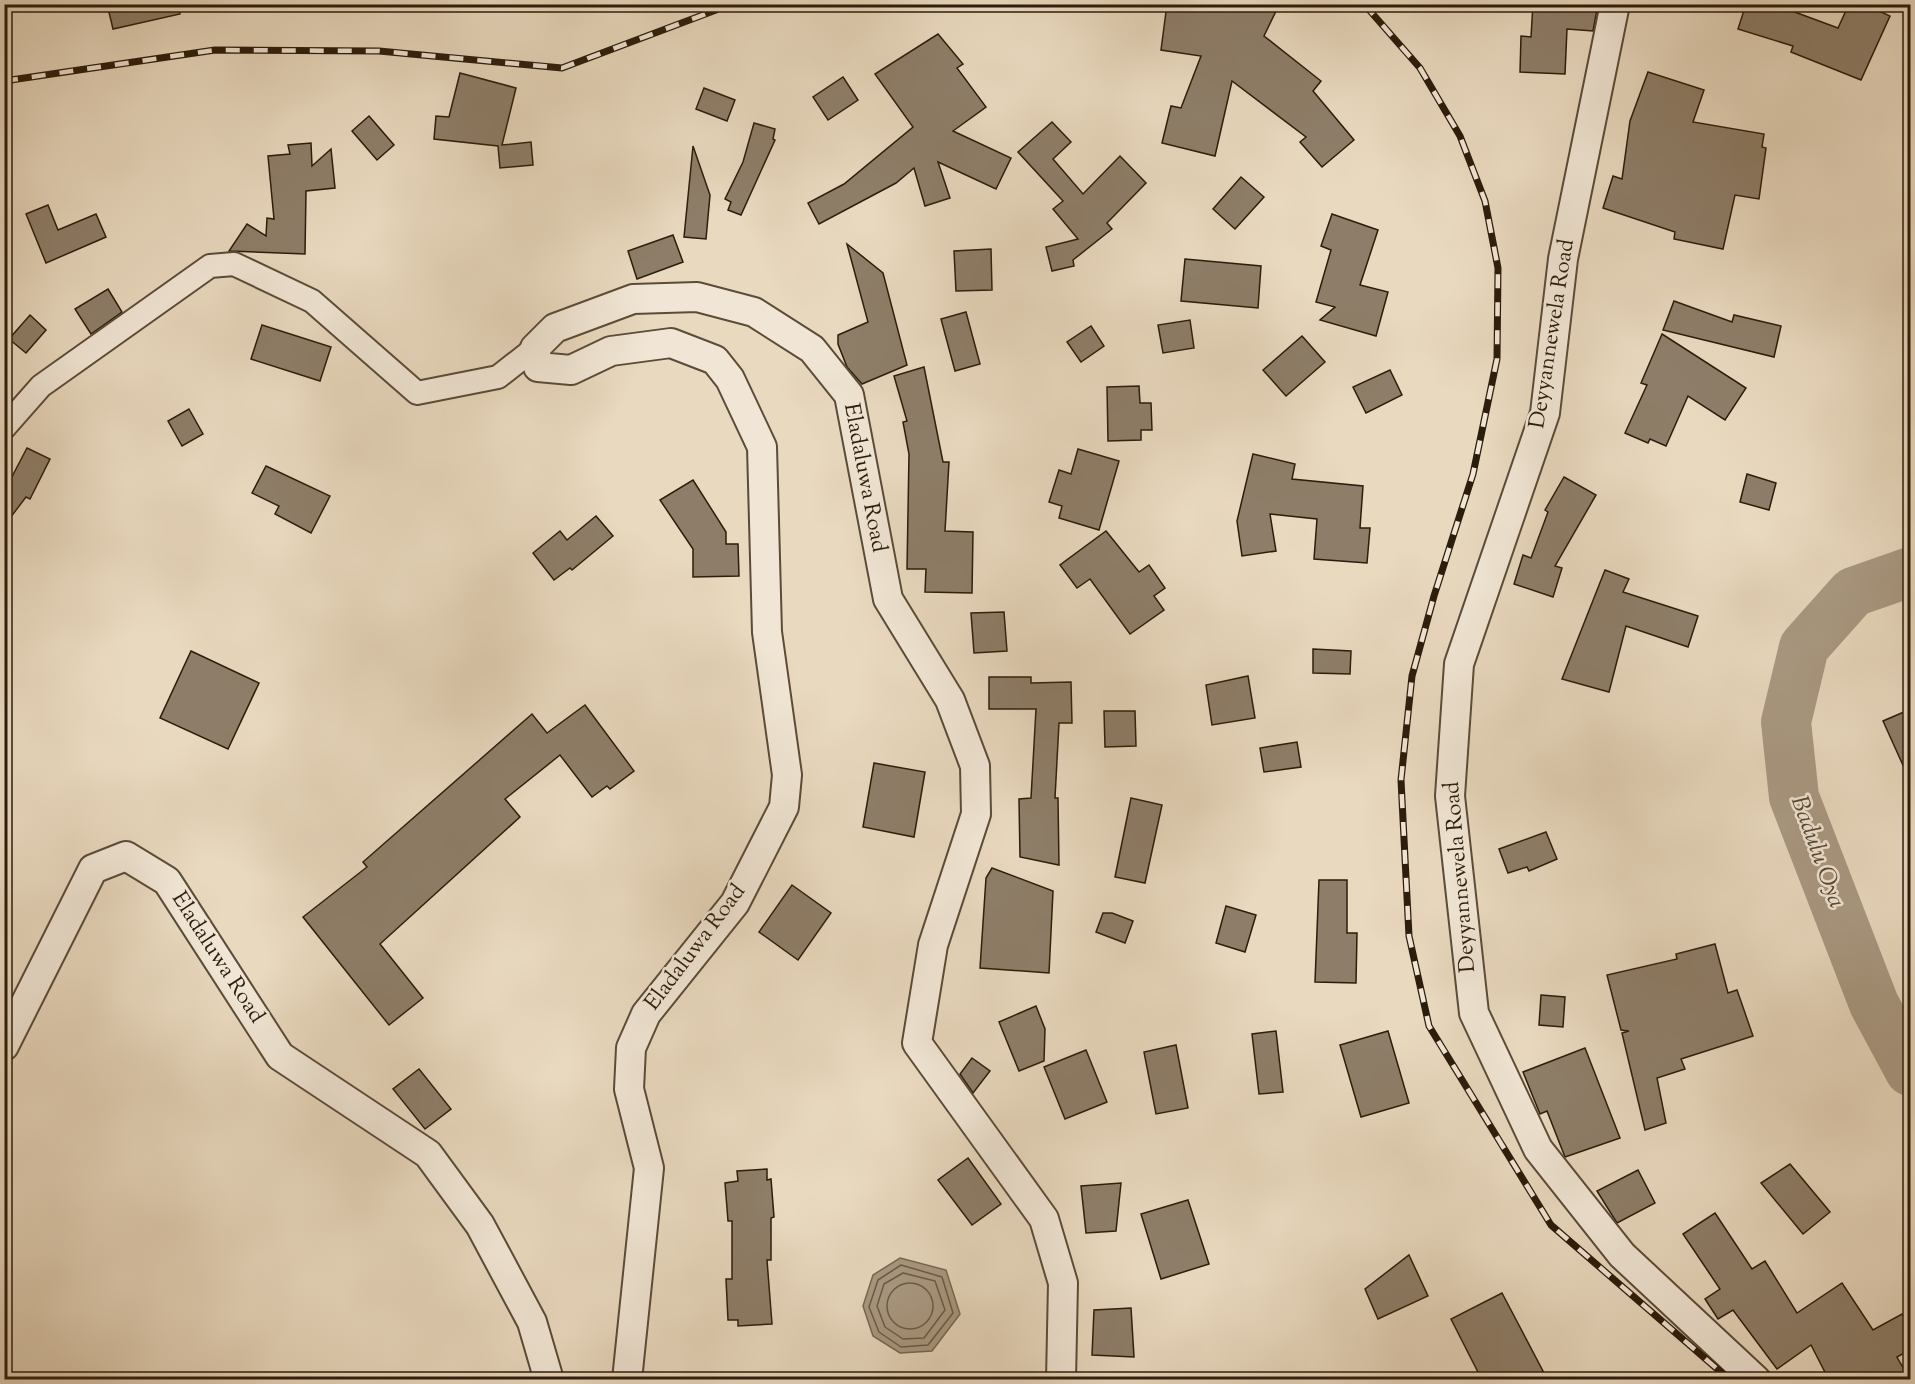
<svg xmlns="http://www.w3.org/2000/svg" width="1915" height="1384" font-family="'Sorts Mill Goudy',serif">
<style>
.water{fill:#a99982;stroke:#776752;stroke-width:1.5}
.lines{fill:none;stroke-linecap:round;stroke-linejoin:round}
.shore{stroke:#6a5a46;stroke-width:1.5}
.river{stroke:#a99982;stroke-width:50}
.building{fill:#8e7e69;stroke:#2c1c0b;stroke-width:1.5}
.minor-casing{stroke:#5b4b38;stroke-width:26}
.tertiary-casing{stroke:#5b4b38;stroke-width:32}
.minor{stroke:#f1e6d5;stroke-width:22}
.tertiary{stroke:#f1e6d5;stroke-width:28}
.rail-casing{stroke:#2c1c0b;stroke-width:7}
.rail{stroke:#f1e6d5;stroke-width:4.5;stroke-dasharray:14;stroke-linecap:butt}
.labels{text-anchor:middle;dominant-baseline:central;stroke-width:5;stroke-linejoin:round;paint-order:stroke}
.street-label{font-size:22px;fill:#2c1c0b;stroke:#f1e6d5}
.water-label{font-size:24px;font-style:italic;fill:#584835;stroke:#f1e6d5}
</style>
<rect width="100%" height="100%" fill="#e9d9bf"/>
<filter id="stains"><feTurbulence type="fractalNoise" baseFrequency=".00333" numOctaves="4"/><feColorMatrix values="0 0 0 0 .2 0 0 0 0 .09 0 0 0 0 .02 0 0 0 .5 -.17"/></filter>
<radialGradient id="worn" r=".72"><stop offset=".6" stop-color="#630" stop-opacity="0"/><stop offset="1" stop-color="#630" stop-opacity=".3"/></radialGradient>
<polygon class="water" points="900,1258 946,1270 960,1314 932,1351 900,1353 873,1336 863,1306 873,1275"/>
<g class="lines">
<g class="shore">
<polygon points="901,1265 942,1277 953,1313 928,1345 901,1347 879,1332 869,1307 878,1280"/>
<polygon points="903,1273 935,1281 945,1310 924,1338 903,1339 885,1327 877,1306 884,1284"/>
<circle cx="910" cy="1306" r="23"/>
</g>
<polyline class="river" points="1910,572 1853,592 1804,647 1786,722 1794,797 1874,1004 1910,1071"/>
</g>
<g class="building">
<polygon points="107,4 179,4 180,14 113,29"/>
<polygon points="1167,4 1262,4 1276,11 1264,36 1321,81 1313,91 1354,140 1322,167 1300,142 1306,137 1232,81 1215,156 1162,143 1171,106 1181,108 1201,56 1161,50"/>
<polygon points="1533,4 1598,4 1593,31 1567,29 1565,74 1520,72 1521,36 1531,37"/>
<polygon points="1746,4 1773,4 1838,28 1849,4 1864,4 1890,16 1861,80 1791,52 1793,46 1738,29"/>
<polygon points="938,34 963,64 957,68 986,107 953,131 1011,158 996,189 938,162 950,198 925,206 914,168 896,183 819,224 808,203 844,184 913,127 875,74"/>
<polygon points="1648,72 1704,90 1693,122 1764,134 1762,147 1766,148 1759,199 1735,195 1723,249 1674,239 1675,232 1603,208 1613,176 1622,179 1630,121"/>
<polygon points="460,73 516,88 502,145 531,142 533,165 500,168 498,146 434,139 436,116 449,117"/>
<polygon points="843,77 858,100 828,120 813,97"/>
<polygon points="704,88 735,100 727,121 696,109"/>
<polygon points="369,116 394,145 377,160 352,131"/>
<polygon points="1052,122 1071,142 1053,159 1083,194 1120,156 1146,183 1107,223 1112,229 1073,260 1074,266 1052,271 1046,247 1078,239 1053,209 1063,201 1018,152"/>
<polygon points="754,123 775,129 773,139 775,140 741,215 728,210 731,202 725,199 743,162"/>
<polygon points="311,143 312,166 331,149 335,188 306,191 305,254 229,251 247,224 266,236 267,218 274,219 268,156 290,154 288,145"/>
<polygon points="693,146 710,195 706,239 684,237"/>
<polygon points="1241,177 1264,197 1235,229 1213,209"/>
<polygon points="48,205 58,230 96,214 106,237 46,263 26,214"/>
<polygon points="1332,214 1378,230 1360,285 1388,292 1376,336 1320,320 1335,307 1316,302 1331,250 1321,246"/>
<polygon points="673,235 683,262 637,279 628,251"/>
<polygon points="847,244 883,273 907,365 862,384 847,367 838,344 838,335 868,322"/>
<polygon points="991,249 992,290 956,291 954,251"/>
<polygon points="1185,259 1261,266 1258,308 1181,301"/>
<polygon points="108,289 122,312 91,334 75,309"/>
<polygon points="1674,301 1732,322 1734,315 1781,326 1774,357 1663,330"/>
<polygon points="966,312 980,364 955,371 941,319"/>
<polygon points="30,315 46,330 26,353 9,339"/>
<polygon points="1190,320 1194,348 1163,353 1158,325"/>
<polygon points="262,325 331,347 320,381 251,359"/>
<polygon points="1091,326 1104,346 1081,362 1067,342"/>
<polygon points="1662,334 1746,388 1725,420 1688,396 1666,446 1650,439 1648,443 1625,433 1647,385 1641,383"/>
<polygon points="1302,336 1325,362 1286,396 1263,370"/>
<polygon points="924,367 943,462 949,462 945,531 973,532 972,593 925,592 926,569 907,569 909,454 903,422 907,421 894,376"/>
<polygon points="1390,370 1402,395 1366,413 1353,387"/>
<polygon points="1139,386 1140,403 1151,403 1152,430 1141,430 1141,440 1108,441 1107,387"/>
<polygon points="189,409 203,434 182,446 168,421"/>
<polygon points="27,448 50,459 30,499 26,497 4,526 4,492"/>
<polygon points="1078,449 1119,461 1099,530 1059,518 1062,506 1049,502 1059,470 1071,474"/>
<polygon points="1253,454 1295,464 1292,479 1363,486 1360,528 1370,528 1367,563 1314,559 1317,519 1270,514 1276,551 1242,556 1237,521"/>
<polygon points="266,466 330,496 311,533 275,514 279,506 252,493"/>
<polygon points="1747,474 1776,483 1769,510 1740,502"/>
<polygon points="1564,477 1596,495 1555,566 1562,568 1553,597 1514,584 1523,555 1531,558 1548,512 1545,510"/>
<polygon points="693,480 726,532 726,544 738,544 739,576 693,577 693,549 660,500"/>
<polygon points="596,516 613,536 572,570 570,568 554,580 533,553 560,531 567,540"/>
<polygon points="1106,531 1139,572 1149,565 1165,588 1154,596 1164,610 1130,634 1090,579 1077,588 1060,565"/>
<polygon points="1605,570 1629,579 1623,592 1698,616 1688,647 1626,626 1609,692 1562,679"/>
<polygon points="1004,612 1007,651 974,653 971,613"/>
<polygon points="1313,649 1351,651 1350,674 1313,673"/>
<polygon points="191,651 259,683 228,749 160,718"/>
<polygon points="1248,676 1255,718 1212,725 1206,685"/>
<polygon points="989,677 1031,677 1031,683 1071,682 1072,723 1059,723 1055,798 1058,798 1059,865 1020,857 1019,799 1031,798 1036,709 989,709"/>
<polygon points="585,705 634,771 610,789 607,786 592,797 560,755 505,799 520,817 380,944 423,998 389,1025 303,917 367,867 363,862 532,714 547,733"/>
<polygon points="1911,709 1911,783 1883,721"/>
<polygon points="1104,711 1135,711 1136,746 1105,747"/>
<polygon points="1297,742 1301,767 1264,772 1260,748"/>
<polygon points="874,763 925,772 914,837 863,827"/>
<polygon points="1131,798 1162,805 1145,883 1115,877"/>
<polygon points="1546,832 1557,859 1529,871 1527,867 1508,873 1499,849"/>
<polygon points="992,868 1053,891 1049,973 980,968 986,878"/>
<polygon points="1319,880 1347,880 1347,933 1357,933 1356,983 1315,982"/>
<polygon points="792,885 831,913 798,960 759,932"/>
<polygon points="1226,906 1256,915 1245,952 1216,943"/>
<polygon points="1103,913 1112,913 1133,921 1125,943 1096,932"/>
<polygon points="1715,944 1728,993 1737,990 1753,1036 1681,1059 1685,1069 1657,1078 1666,1123 1645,1130 1622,1033 1629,1031 1621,1030 1607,975 1677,959 1676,954"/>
<polygon points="1541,995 1565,997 1563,1027 1539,1025"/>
<polygon points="1036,1006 1045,1029 1044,1061 1019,1071 999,1022"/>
<polygon points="1276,1031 1283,1092 1259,1094 1252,1034"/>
<polygon points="1388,1031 1409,1103 1361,1117 1340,1045"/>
<polygon points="1176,1045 1188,1108 1156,1114 1144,1052"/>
<polygon points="1585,1048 1620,1138 1565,1157 1547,1111 1540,1114 1523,1072"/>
<polygon points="1086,1050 1107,1102 1065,1119 1044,1067"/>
<polygon points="972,1058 990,1071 973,1093 960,1074"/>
<polygon points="419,1069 451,1109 425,1129 393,1089"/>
<polygon points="968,1158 1001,1204 972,1225 938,1180"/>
<polygon points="1790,1164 1830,1212 1803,1234 1761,1183"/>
<polygon points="767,1169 767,1180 771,1179 774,1217 771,1218 771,1260 767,1260 772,1324 738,1326 738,1320 728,1320 726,1279 732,1279 732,1221 728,1221 725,1183 738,1181 737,1171"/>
<polygon points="1638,1170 1655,1203 1617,1223 1597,1191"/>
<polygon points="1121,1183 1116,1231 1086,1233 1081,1186"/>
<polygon points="1188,1200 1209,1264 1161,1279 1141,1214"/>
<polygon points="1715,1213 1752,1269 1765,1261 1797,1313 1842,1283 1873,1330 1902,1314 1911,1329 1911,1349 1897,1357 1910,1380 1829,1380 1811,1345 1777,1369 1733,1310 1718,1319 1705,1299 1720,1289 1683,1234"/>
<polygon points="1409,1255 1428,1296 1378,1319 1365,1289"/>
<polygon points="1502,1293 1544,1373 1531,1380 1482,1380 1451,1319"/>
<polygon points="1131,1308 1134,1357 1092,1355 1094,1310"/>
</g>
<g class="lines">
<g class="minor-casing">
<polyline id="minor" points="4,428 41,386 210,266 234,264 312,301 417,393 498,377 535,348"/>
</g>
<g class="tertiary-casing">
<g id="tertiary">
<polyline points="1615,4 1563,259 1545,413 1459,664 1450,796 1474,1013 1538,1149 1622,1255 1756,1380"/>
<polyline points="4,1046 93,869 126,856 167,881 280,1056 428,1154 480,1225 532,1322 549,1380"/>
<polyline points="627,1380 649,1168 629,1089 631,1048 646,1014 735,903 784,807 787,775 767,632 762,447 730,379 715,360 671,343 611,351 571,370 538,367 535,348 555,328 633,299 697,297 754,312 812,349 849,395 888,599 950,700 975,766 976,814 933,945 917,1043 1044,1219 1063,1283 1061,1380"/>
</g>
</g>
<use href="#minor" class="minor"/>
<use href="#tertiary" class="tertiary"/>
<g class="rail-casing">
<g id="rail">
<polyline points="1364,4 1420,68 1460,136 1485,201 1498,268 1497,359 1473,474 1434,596 1412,676 1401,780 1409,936 1429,1026 1551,1225 1730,1380"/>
<polyline points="4,81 215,50 379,51 562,68 716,10 723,4"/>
</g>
</g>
<use href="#rail" class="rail"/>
</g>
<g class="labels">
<g class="street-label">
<text transform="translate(1553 334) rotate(-81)">Deyyannewela Road</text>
<text transform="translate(864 478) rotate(79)">Eladaluwa Road</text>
<text transform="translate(1461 877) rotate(-95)">Deyyannewela Road</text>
<text transform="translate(696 948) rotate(-53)">Eladaluwa Road</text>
<text transform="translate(217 958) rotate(57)">Eladaluwa Road</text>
</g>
<g class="water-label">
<text transform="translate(1817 852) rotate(70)">Badulu Oya</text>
</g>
</g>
<rect width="1915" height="1384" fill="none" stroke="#e9d9bf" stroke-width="24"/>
<rect x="6" y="6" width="1903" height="1372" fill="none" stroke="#2c1c0b" stroke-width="3"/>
<rect x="12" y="12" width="1891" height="1360" fill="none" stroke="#2c1c0b" stroke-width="1.5"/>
<rect width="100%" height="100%" filter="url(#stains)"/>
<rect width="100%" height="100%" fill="url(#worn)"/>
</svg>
